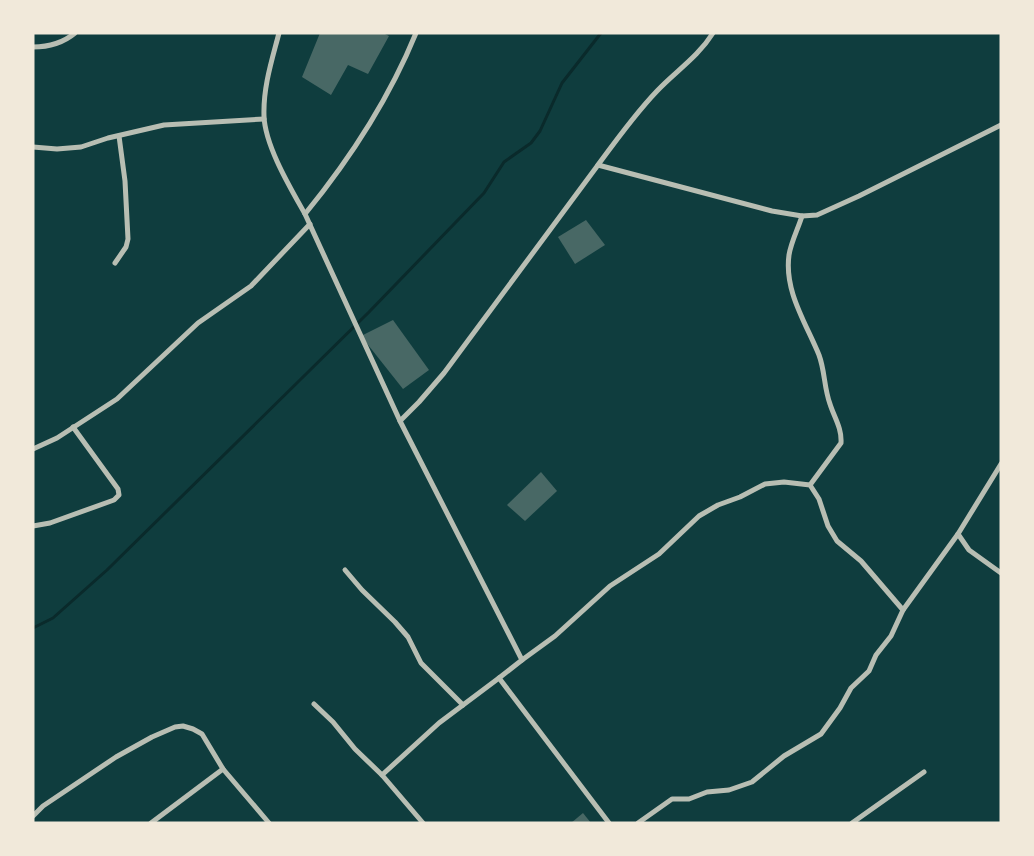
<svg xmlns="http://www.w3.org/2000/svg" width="1034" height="856" font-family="Raleway,sans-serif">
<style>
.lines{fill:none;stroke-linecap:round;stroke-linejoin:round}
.stream{stroke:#0a2a2b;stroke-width:3}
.building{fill:#486865}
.minor{stroke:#b8beb3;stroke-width:5}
</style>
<rect width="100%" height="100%" fill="#0f3d3e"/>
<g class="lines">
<polyline class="stream" points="33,628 53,618 107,570 369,312 484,193 504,162 531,143 540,131 562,83 601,33"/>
</g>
<g class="building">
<polygon points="320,33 383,33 389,36 368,74 348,65 331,95 302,77"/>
<polygon points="586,220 605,245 575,264 558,237"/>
<polygon points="393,320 429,370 403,389 361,336"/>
<polygon points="541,472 557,491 525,521 507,505"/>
<polygon points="583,813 591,823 571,823"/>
</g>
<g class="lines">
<g class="minor">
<path d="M279,33C272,60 263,87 264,116C265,146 291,189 305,214L400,421"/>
<path d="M33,47C49,47 63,43 75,33"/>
<polyline points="33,147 57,149 81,147 108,138 164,125 264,119"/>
<path d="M598,165C617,139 635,114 657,91C676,71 698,57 713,33"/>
<path d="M305,214C350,159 389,99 416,33"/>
<path d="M802,216C798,229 791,242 789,255C784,291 806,323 819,355C825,371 824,388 830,404C834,417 842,428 841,443L810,485"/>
<polyline points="115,263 126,247 128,239 125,181 119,136"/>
<polyline points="33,449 57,438 117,399 198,323 251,286 310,224"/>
<polyline points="33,526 50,523 114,500 119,495 118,489 73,427"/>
<polyline points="958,534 969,550 1001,573"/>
<polyline points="345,570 362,590 395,622 408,637 421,663 463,705"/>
<polyline points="522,660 555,636 610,586 659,554 699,516 718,505 740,497 765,484 784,482 810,485 819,499 828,526 837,541 861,561 903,610"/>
<polyline points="314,704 333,722 355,749 382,775 423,823"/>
<polyline points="382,775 439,723 499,678"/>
<polyline points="33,816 43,806 116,757 152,737 175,727 183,726 193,729 202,734 223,769 269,823"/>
<polyline points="151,823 223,769"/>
<polyline points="609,823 499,678 522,660 400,421 419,402 444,373 598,165 772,211 802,216 817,215 859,196 1001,125"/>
<polyline points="638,823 672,799 689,799 707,792 729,790 752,782 784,756 821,734 840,708 851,688 869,671 876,655 891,636 903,610 958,534 1001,464"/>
<polyline points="852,823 924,772"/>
</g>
</g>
<rect width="1034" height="856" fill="none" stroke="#f1e9da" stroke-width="69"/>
</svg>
